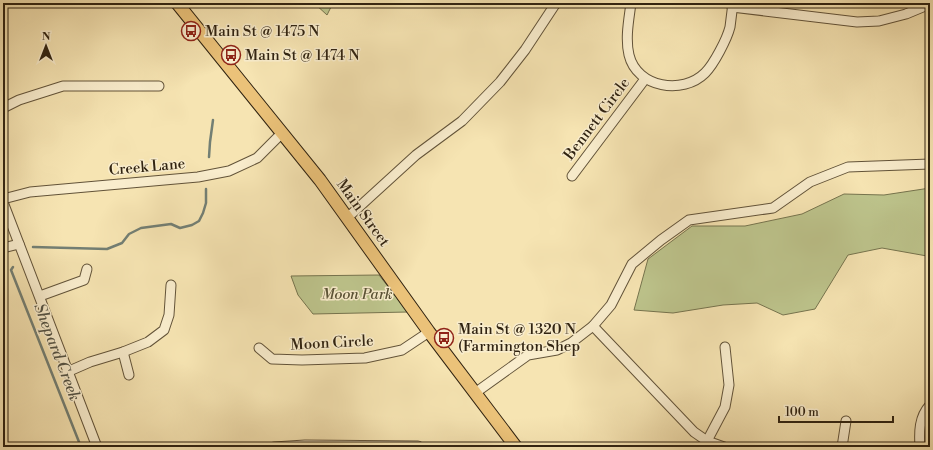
<svg xmlns="http://www.w3.org/2000/svg" width="933" height="450" font-family="'Libre Bodoni',serif">
<style>
.green{fill:#bdc48c;stroke:#76744e}
.lines{fill:none;stroke-linecap:round;stroke-linejoin:round}
.stream{stroke:#737f74;stroke-width:2.5}
.minor-casing{stroke:#625339;stroke-width:11}
.major-casing{stroke:#302311;stroke-width:14}
.minor{stroke:#f9edcd;stroke-width:9}
.major{stroke:#ebc279;stroke-width:12}
.labels{text-anchor:middle;dominant-baseline:central;stroke-width:3;stroke-linejoin:round;paint-order:stroke}
.poi-label{font-size:15px;fill:#302311;stroke:#f9edcd;text-anchor:start}
.street-label{font-size:15px;fill:#302311;stroke:#f9edcd}
.park-label{font-size:15px;font-style:italic;fill:#5a5336;stroke:#f9edcd}
.water-label{font-size:16px;font-style:italic;fill:#525143;stroke:#f9edcd}
</style>
<rect width="100%" height="100%" fill="#f6e4b2"/>
<filter id="stains"><feTurbulence type="fractalNoise" baseFrequency=".005" numOctaves="4"/><feColorMatrix values="0 0 0 0 .2 0 0 0 0 .09 0 0 0 0 .02 0 0 0 .5 -.17"/></filter>
<radialGradient id="worn" r=".72"><stop offset=".6" stop-color="#630" stop-opacity="0"/><stop offset="1" stop-color="#630" stop-opacity=".3"/></radialGradient>
<g class="green">
<polygon points="314,3 333,3 327,15"/>
<polygon points="930,188 930,254 927,256 882,248 848,255 815,309 783,315 757,303 723,305 673,313 634,310 648,259 692,226 745,226 802,214 844,194 884,195"/>
<polygon points="379,275 408,312 313,314 298,295 291,276"/>
</g>
<g class="lines">
<g class="stream">
<polyline points="209,157 210,142 213,120"/>
<polyline points="33,247 107,249 122,243 129,234 141,228 171,224 180,228 192,225 199,221 203,213 206,203 206,189"/>
<polyline points="13,267 11,270 81,447"/>
</g>
<g class="minor-casing">
<g id="minor">
<path d="M631,3C629,19 625,38 629,55C637,88 683,95 705,73C714,64 727,39 730,27C731,19 732,11 733,3"/>
<polyline points="732,7 857,22 879,21 906,14 930,4"/>
<polyline points="3,108 19,100 63,86 159,86"/>
<polyline points="572,176 645,79"/>
<polyline points="3,199 30,192 198,177 229,171 257,158 282,133"/>
<polyline points="3,202 97,447"/>
<polyline points="347,218 416,155 462,121 500,82 525,50 556,3"/>
<polyline points="3,248 19,244"/>
<polyline points="40,296 84,280 87,269"/>
<polyline points="593,326 694,432 707,441 724,447"/>
<polyline points="259,348 272,359 302,360 365,358 402,350 429,332"/>
<polyline points="123,352 129,375"/>
<polyline points="67,372 90,362 123,352 148,342 164,330 169,315 171,285"/>
<polyline points="475,393 528,355 557,350 571,343 593,326 611,305 632,264 661,240 689,220 773,208 810,182 848,167 930,164"/>
<polyline points="707,441 725,407 729,385 725,347"/>
<polyline points="274,447 305,445 418,446 419,447"/>
<polyline points="842,447 846,421"/>
<path d="M920,447C919,432 919,417 930,405"/>
</g>
</g>
<g class="major-casing">
<polyline id="major" points="177,3 320,180 429,332 516,447"/>
</g>
<use href="#minor" class="minor"/>
<use href="#major" class="major"/>
</g>
<defs>
<g id="bus-ring" transform="scale(1)"><circle r="9.5" fill="#f9edcd" stroke="#8f2418" stroke-width="1.5"/><path d="M-5-6H5V4H4V6H2V4H-2V6H-4V4H-5ZM-3.5-4V0h7V-4ZM-3.5 1.2v1.5H-2V1.2ZM2 1.2v1.5H3.5V1.2Z" fill="#8f2418"/></g>
</defs>
<g fill-rule="evenodd">
<use href="#bus-ring" x="191" y="31"/>
<use href="#bus-ring" x="231" y="55"/>
<use href="#bus-ring" x="444" y="338"/>
</g>
<g class="labels">
<g class="poi-label">
<text x="205" y="31">Main St @ 1475 N</text>
<text x="245" y="55">Main St @ 1474 N</text>
<text x="458" y="329">Main St @ 1320 N<tspan x="458" dy="17">(Farmington Shep</tspan></text>
</g>
<g class="street-label">
<text transform="translate(597 119) rotate(-53)">Bennett Circle</text>
<text transform="translate(147 167) rotate(-5)">Creek Lane</text>
<text transform="translate(363 213) rotate(54)">Main Street</text>
<text transform="translate(332 343) rotate(-3)">Moon Circle</text>
</g>
<g class="park-label">
<text x="357" y="294">Moon Park</text>
</g>
<g class="water-label">
<text transform="translate(57 352) rotate(69)">Shepard Creek</text>
</g>
</g>
<rect width="933" height="450" fill="none" stroke="#f6e4b2" stroke-width="16"/>
<rect x="4" y="4" width="925" height="442" fill="none" stroke="#302311" stroke-width="2"/>
<rect x="8" y="8" width="917" height="434" fill="none" stroke="#302311"/>
<g transform="translate(46 46)" stroke="#f9edcd" stroke-width="3" paint-order="stroke">
<path d="M0-3L7 15L0 10L-7 15Z" fill="#302311"/>
<text y="-6" font-size="11" font-weight="bold" text-anchor="middle" fill="#302311">N</text>
</g>
<path d="M779 416v6h114v-6" fill="none" stroke="#302311" stroke-width="2"/>
<text x="785" y="416" font-size="12" fill="#302311" stroke="#f9edcd" stroke-width="3" paint-order="stroke">100 m</text>
<rect width="100%" height="100%" filter="url(#stains)"/>
<rect width="100%" height="100%" fill="url(#worn)"/>
</svg>
